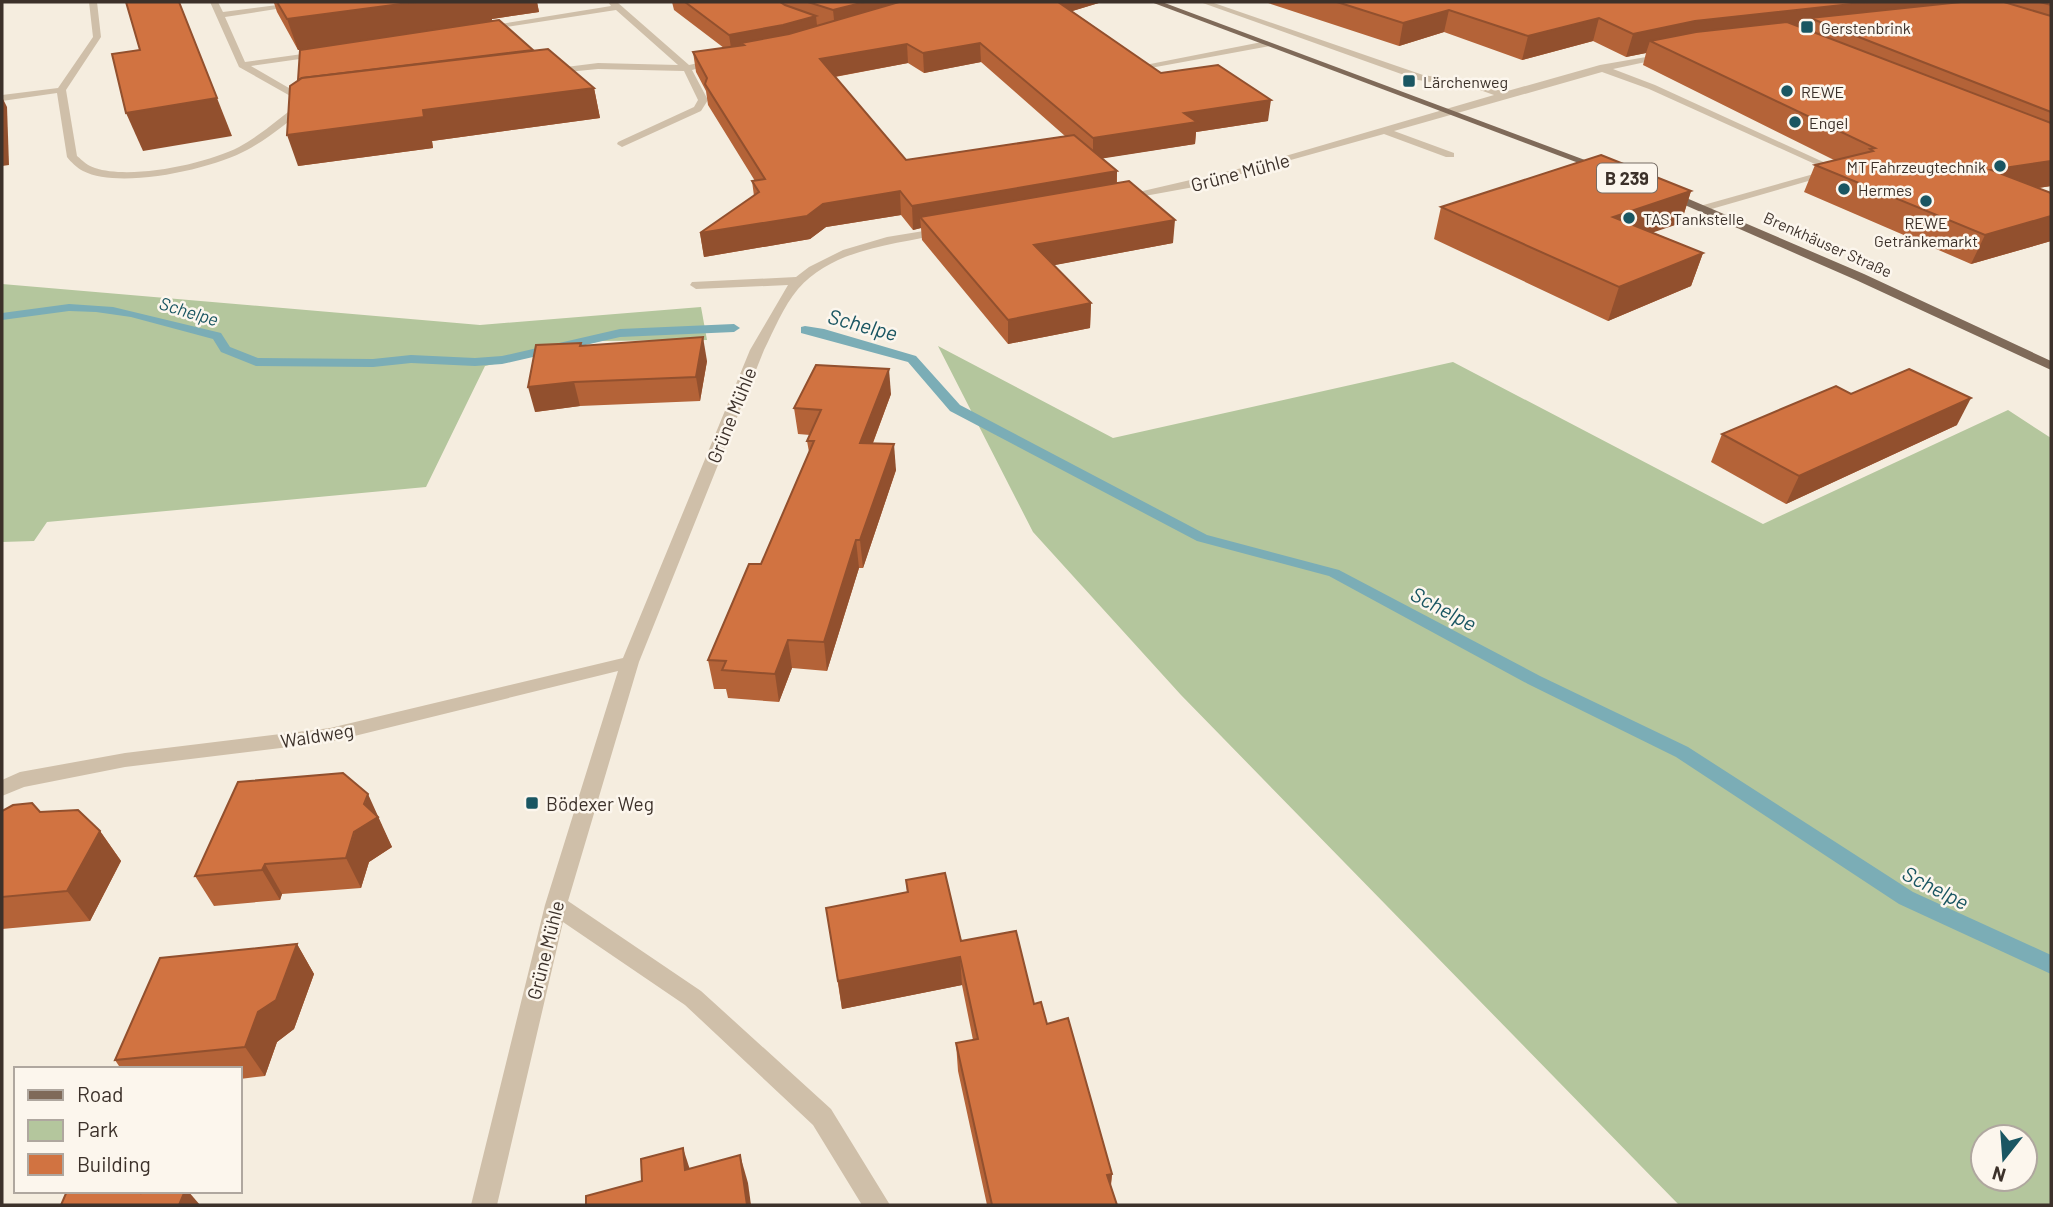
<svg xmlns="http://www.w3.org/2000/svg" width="2053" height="1207" font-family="Barlow,sans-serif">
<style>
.green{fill:#b4c69d;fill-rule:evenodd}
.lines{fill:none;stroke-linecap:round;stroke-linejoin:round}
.stream{fill:#7badb6;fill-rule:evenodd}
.minor{fill:#cfbfa9;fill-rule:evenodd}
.major{fill:#7f6a59;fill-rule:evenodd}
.wall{fill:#b46338;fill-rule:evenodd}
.shaded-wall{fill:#92502e}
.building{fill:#d17341;stroke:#92502e;stroke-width:2}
.poi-dot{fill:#1a5662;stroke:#fcf6ed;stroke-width:2.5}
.labels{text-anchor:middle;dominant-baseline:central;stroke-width:5;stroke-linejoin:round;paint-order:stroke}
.far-poi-label{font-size:16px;fill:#3c312a;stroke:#fcf6ed;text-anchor:start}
.far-street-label{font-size:16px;fill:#3c312a;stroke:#fcf6ed}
.shield{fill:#fcf6ed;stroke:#766c64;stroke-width:2}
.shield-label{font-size:18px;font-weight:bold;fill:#3c312a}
.far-water-label{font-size:18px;font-style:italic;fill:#1a5662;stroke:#fcf6ed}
.street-label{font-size:19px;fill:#3c312a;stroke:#fcf6ed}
.poi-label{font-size:19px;fill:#3c312a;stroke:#fcf6ed;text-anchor:start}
.water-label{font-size:21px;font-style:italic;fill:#1a5662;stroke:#fcf6ed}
</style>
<rect width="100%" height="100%" fill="#f5eddf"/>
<g class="green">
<polygon points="2,284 480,325 701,307 707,340 601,341 485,366 426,487 47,522 34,541 2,542"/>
<path d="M938,346L1113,438L1453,362L1763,524L2008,410L2051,438V1205H1679L1181,695L1033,532ZM2025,1137V1179H1983V1137Z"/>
</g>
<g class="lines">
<g class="stream">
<polygon points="69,304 113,307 221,333 230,347 258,358 373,359 411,355 475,358 502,356 620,329 734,324 740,328 734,332 620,337 502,364 475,366 411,363 373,367 256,366 221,352 213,339 131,317 96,312 69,311 2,320 2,313"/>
<polygon points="805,326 824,329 916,356 960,405 1207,535 1339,570 1540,676 1688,747 1913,892 2051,955 2051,974 1899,904 1676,757 1528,684 1329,576 1197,541 950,411 908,362 801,333 801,327"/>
</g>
<g class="minor">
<path d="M89,2H97L101,37L66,90L77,156C83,161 88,166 95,168C131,180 206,164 239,147C261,135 281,117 301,102L239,67L210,2H218L223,12L301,2H321L225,17L245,62L324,51V55L321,56L251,66L313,102C292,119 271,137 247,150C212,169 120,190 83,171C77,168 71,162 67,157L57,93L2,101V95L58,88L93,37Z"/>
<polygon points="608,2 617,2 689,65 717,59 721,62 692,70 708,100 701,111 622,147 617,144 618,142 694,107 698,100 684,71 598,69 547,74 547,70 550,69 598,63 678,65 616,10 480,31 476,28 611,6"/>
<polygon points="1200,2 1211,2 1423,75 1482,84 1504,92 1600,65 1669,53 1669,57 1613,69 1655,85 1843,171 1708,210 1700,210 1700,206 1828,170 1649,89 1602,72 1394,131 1454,153 1454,157 1446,157 1384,134 1194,187 1117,201 1117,197 1255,165 1494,95 1480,90 1418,80"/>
<polygon points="1267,41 1270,46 1145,69 1140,66"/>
<path d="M942,228L946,229V233C896,245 835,247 798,289C783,307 774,330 764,350L639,662L568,901L701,991L831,1109L890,1205H862L813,1125L685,1005L563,922L497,1205H471L545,905L618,671L330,742L125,767L24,787L2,796V780L20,772L125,753L330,728L623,658L750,350L788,285L696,289L690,285L692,282L796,277L809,267L843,250L887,237Z"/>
</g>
<g class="major">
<polygon points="1151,2 1162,2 1609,169 1600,171"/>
<polygon points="1662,191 1670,191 1864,274 2051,361 2051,370 1856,280 1662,195"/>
</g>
</g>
<g class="wall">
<polygon points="271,2 537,2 539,12 492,19 492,21 533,50 594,88 600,118 432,141 433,148 298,166 476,24 298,50 277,12 274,3"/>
<path d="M672,2H1102L1072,11L1161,73L1268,121L1196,132L1195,144L1102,158L1117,171V183L1173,243L1054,265L1091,303L1090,328L1008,344L922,240L921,228L913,230L901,215L826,227L810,239L704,257L700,233L754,196L752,181H755L708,105L706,91L696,72L693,52L724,48L674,10ZM981,62L1065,136L906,160L835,77L908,63L924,73Z"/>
<polygon points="1265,2 2051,2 2051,186 2038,188 2051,193 2051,241 1971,264 1804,192 1815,165 1834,160 1643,65 1646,53 1626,57 1593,41 1522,60 1444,32 1399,46"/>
<polygon points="1691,191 1681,223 1652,232 1703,253 1691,286 1608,321 1434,239 1441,207"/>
<polygon points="581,343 582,346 707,361 700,401 580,406 535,412"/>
<polygon points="891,394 873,443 896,470 863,568 859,568 827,671 792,668 779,702 728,698 726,689 714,689 708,660 761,564 809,452 807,441 810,435 798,434 794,408"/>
<polygon points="1851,394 1957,425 1786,504 1711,462 1722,434"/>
<polygon points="2,811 40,812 100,831 121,861 90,921 2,929"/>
<polygon points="382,824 381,825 392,847 369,862 361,888 282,894 280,900 214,906 195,876"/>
<polygon points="906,880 961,941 1034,1004 1047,1024 1112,1174 1111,1186 1117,1205 987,1205 958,1071 956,1043 973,1040 962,985 842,1009 826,908 907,893"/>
<polygon points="297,944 314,974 294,1029 277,1042 265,1076 240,1079 240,1069 121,1069 115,1060"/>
</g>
<g class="shaded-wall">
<polygon points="416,2 537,2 539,12 492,19 492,22 298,50 287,19"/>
<polygon points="865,2 930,2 835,29 833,10"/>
<polygon points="1053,2 1102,2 1053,17"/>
<polygon points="1870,2 1966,2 1810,18 1805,31 1650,41 1646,53 1626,57 1633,34 1695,21"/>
<polygon points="1449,10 1444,32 1399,46 1403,23"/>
<polygon points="816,16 818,35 744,45 741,43 742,53 732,54 729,35"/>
<polygon points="1599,18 1593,41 1522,60 1528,36"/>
<polygon points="980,43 981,62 924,73 923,53"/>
<polygon points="907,44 908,63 822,79 820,59"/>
<polygon points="594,88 600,118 432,141 433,148 298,166 287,135 423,110"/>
<polygon points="2,97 7,107 9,165 2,166"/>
<polygon points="217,98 232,136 143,151 126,113"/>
<polygon points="1271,100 1268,121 1196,132 1195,144 1093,160 1093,138 1184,113"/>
<polygon points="2051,161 2051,186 1978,198 1991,170"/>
<polygon points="1117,171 1116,194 920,217 921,228 913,230 912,206"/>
<polygon points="900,191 901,215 826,227 810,239 704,257 700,233 823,204"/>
<polygon points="1691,191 1681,223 1604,249 1613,217"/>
<polygon points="2051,216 2051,241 1971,264 1985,235"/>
<polygon points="1175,220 1173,243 1034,269 1034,245"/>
<polygon points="1703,253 1691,286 1608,321 1619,287"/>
<polygon points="1091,303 1090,328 1008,344 1008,320"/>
<polygon points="703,337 707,361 700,401 696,377"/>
<polygon points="889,369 891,394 863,469 860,443"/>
<polygon points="574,382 580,406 535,412 528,387"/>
<polygon points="1971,398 1957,425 1786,504 1799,476"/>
<polygon points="894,444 896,470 863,568 860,540"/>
<polygon points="856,540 859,568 827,671 824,642"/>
<polygon points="788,640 792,668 779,702 775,674"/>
<polygon points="368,794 392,847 369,862 361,888 346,858"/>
<polygon points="100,831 121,861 90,921 67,891"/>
<polygon points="265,864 282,894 280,900 262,870"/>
<polygon points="297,944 314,974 294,1029 277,1042 265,1076 245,1047 258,1012"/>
<polygon points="960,957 962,985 842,1009 838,981"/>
<polygon points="683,1148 692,1176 685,1170"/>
<polygon points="740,1155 748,1183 751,1205 747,1205"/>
<polygon points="1112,1174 1109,1200 1107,1175"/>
<polygon points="185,1191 188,1191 200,1205 179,1205"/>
</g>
<g class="building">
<polygon points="126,2 179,2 217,98 126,113 112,54 140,50"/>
<polygon points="277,2 416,2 287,19"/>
<polygon points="685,2 780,2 785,5 816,16 783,25 729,35"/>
<polygon points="808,2 865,2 833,10"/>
<polygon points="899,2 1058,2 1161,73 1218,65 1271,100 1184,113 1197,122 1093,138 980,43 923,53 907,44 820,59 906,160 1074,135 1117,171 912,206 900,191 823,204 807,216 700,233 759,192 752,181 765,179 705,84 707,78 693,52 744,45 741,43 789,34"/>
<polygon points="1337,2 1870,2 1695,21 1633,34 1599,18 1528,36 1449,10 1403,23"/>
<polygon points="1961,2 2004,2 2051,16 2051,112 1810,18"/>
<polygon points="2040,2 2051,2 2051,5"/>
<polygon points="499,20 533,50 302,78 298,80 300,50"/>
<polygon points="1787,22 2051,123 2051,161 1991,170 2051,193 2051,216 1985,235 1815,165 1873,151 1870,149 1875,148 1650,41 1696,32"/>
<polygon points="548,49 594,88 423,110 424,117 287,135 290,86 302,78"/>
<polygon points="2,107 3,153 2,154"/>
<polygon points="1601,155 1691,191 1613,217 1703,253 1619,287 1441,207"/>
<polygon points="1129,181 1175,220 1034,245 1091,303 1008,320 920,217"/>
<polygon points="703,337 696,377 574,382 528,387 536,345 581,343 580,346"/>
<polygon points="816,365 889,369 860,443 894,444 860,540 856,540 824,642 788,640 775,674 722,670 726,661 708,660 749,564 761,564 814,441 807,441 821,410 794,408"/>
<polygon points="1909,369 1971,398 1799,476 1722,434 1836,386 1851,394"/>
<polygon points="343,773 368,794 364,804 378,817 354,832 346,858 265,864 262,870 195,876 238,782"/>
<polygon points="32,803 40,812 78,810 100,831 67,891 2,897 2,811 13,805"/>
<polygon points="945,873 961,941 1016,931 1034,1004 1041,1002 1047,1024 1068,1018 1112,1174 1107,1175 1117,1205 992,1205 956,1043 978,1039 960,957 838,981 826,908 908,892 906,880"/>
<polygon points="297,944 276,1000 258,1012 245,1047 115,1060 160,958"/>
<polygon points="683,1148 685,1170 740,1155 747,1205 586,1205 586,1196 642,1181 641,1159"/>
<polygon points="67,1191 143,1191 142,1193 156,1191 185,1191 179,1205 61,1205"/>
</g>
<g class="poi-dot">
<rect x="1800" y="20" width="14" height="14" rx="3.5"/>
<rect x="1402" y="74" width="14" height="14" rx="3.5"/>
<circle cx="1787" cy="91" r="7"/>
<circle cx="1795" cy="122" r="7"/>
<circle cx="2000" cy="166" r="7"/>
<circle cx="1844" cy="189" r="7"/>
<circle cx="1926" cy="201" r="7"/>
<circle cx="1629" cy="218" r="7"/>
<rect x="525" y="796" width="14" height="14" rx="3.5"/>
</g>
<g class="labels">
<g class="far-poi-label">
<text x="1821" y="27">Gerstenbrink</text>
<text x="1423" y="81">Lärchenweg</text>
<text x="1801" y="91">REWE</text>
<text x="1809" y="122">Engel</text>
<text x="1986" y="166" text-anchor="end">MT Fahrzeugtechnik</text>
<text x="1858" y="189">Hermes</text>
<text x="1643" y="218">TAS Tankstelle</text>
<text x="1926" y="222" text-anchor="middle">REWE<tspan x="1926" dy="18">Getränkemarkt</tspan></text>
</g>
<g class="far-street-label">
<text transform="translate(1828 244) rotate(24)">Brenkhäuser Straße</text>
</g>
<rect class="shield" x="1597" y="163.5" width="60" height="29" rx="5"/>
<g class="shield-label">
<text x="1627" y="178">B 239</text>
</g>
<g class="far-water-label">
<text transform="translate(189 311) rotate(17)">Schelpe</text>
</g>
<g class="street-label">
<text transform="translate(1240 172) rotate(-15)">Grüne Mühle</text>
<text transform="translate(731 415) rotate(-68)">Grüne Mühle</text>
<text transform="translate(317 735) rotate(-9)">Waldweg</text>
<text transform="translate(545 950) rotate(-76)">Grüne Mühle</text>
</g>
<g class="poi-label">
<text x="546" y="803">Bödexer Weg</text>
</g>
<g class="water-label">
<text transform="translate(863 324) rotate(15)">Schelpe</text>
<text transform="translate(1444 608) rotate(28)">Schelpe</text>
<text transform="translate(1936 887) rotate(27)">Schelpe</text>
</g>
</g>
<rect width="2053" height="1207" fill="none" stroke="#3c312a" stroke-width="7"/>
<rect x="14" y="1067" width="228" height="126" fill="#fcf6ed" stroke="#afa79f" stroke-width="2"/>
<rect x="28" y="1090" width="35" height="10" fill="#7f6a59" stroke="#afa79f" stroke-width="2"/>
<text x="77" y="1102" font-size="21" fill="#3c312a">Road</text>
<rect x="28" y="1120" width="35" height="21" fill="#b4c69d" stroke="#afa79f" stroke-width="2"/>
<text x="77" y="1137" font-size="21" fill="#3c312a">Park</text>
<rect x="28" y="1154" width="35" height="21" fill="#d17341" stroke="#afa79f" stroke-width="2"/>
<text x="77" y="1172" font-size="21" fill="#3c312a">Building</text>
<g transform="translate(2004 1158) rotate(197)"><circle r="33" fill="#fcf6ed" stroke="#afa79f" stroke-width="2"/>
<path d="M0-5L12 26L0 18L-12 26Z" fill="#1a5662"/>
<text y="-10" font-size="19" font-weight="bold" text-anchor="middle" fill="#3c312a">N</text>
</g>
</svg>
